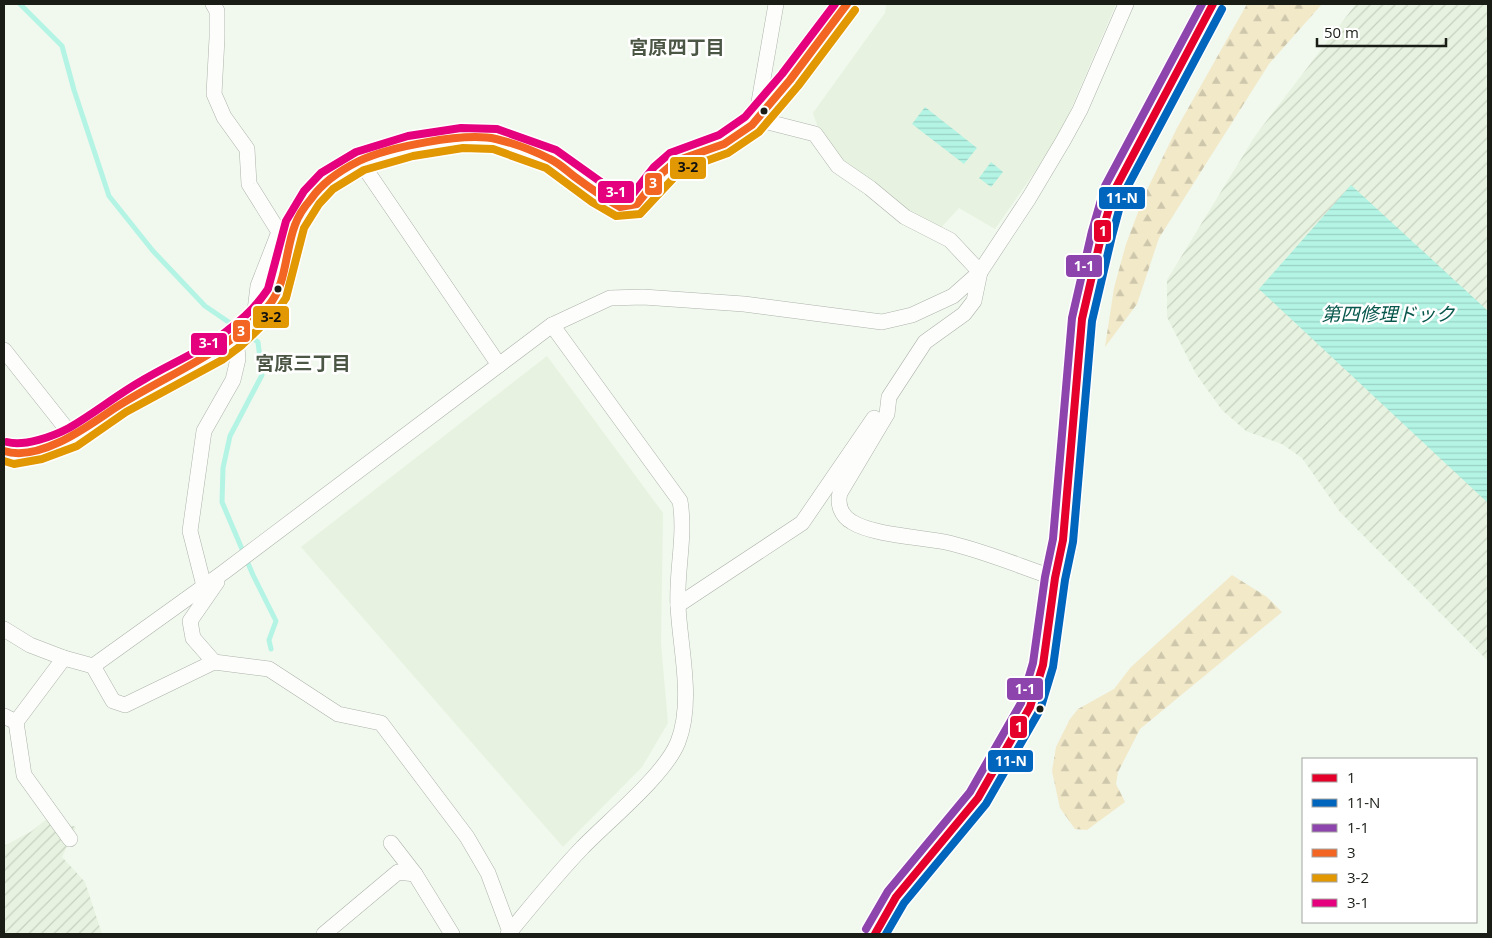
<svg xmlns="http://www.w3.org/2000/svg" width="1492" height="938" font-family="'Open Sans','Noto Sans JP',sans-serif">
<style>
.built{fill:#e7f3e0}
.industrial{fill:url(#industrial-furrows)}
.forest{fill:url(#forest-firs)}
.water{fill:url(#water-rules)}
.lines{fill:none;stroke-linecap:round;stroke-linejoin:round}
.stream{stroke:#b3f4e5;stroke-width:5}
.minor-casing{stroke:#adb3aa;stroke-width:16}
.tertiary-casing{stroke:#adb3aa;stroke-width:20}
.trunk-casing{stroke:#adb3aa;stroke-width:26}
.minor{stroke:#fdfefc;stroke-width:15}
.tertiary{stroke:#fdfefc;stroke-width:19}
.trunk{stroke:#fdfefc;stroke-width:25}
.bus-1-casing{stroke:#fff;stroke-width:11}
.bus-2-casing{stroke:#fff;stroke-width:11}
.bus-3-casing{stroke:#fff;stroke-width:11}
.bus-4-casing{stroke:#fff;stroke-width:11}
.bus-5-casing{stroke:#fff;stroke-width:11}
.bus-6-casing{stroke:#fff;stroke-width:11}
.bus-1{stroke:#e4002b;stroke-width:8}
.bus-2{stroke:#0065bd;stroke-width:8}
.bus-3{stroke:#8e44ad;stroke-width:8}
.bus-4{stroke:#f26522;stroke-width:8}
.bus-5{stroke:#e19802;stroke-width:8}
.bus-6{stroke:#e5007d;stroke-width:8}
.bus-dot{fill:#191d16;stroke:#fff;stroke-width:2}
.labels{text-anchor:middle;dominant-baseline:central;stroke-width:5;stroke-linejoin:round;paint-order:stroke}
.neighbourhood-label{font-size:19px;font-weight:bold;fill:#4b5645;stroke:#fff}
.water-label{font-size:19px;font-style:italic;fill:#07574c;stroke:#fff}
.line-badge{stroke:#fff;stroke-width:2}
.badge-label{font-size:14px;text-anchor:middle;font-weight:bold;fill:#fff}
.pale-badge-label{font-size:14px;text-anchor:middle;font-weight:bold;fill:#111}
</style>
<defs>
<pattern id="industrial-furrows" width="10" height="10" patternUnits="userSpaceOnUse" patternTransform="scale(1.25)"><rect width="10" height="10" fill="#e7f3e0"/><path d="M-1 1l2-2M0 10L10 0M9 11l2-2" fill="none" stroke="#c6d0bf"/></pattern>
<pattern id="forest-firs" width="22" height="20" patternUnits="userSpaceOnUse" patternTransform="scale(1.25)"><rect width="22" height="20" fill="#f2e9c9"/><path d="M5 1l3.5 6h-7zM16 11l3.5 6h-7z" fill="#cfc7ac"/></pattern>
<pattern id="water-rules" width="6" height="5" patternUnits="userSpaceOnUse" patternTransform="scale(1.25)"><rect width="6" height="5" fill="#b3f4e5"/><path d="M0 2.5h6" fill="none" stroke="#99d1c4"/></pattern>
</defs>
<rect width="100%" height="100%" fill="#f1f8ed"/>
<g class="built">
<polygon points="886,4 1116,4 1059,137 995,229 959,208 937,232 827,154 813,113 885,13"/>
<polygon points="547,356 663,513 661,644 668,723 642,767 563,847 301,547"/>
</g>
<g class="industrial">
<polygon points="1356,4 1488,4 1488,661 1340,512 1302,458 1282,444 1246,431 1222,410 1196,374 1167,317 1167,280 1255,136"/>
<polygon points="48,818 76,827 62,857 85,882 102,934 4,934 4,846 32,831"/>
</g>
<g class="forest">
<polygon points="1247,4 1322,4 1269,64 1159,238 1137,304 1105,347 1114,288 1126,244 1145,194 1177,128"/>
<polygon points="1232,575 1267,597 1282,612 1140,729 1118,772 1116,784 1125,802 1087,830 1075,829 1060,808 1052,771 1056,747 1070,719 1078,709 1114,689 1131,667"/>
</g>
<g class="water">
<polygon points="925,107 977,148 964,164 912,124"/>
<polygon points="991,162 1003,172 991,187 979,178"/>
<polygon points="1351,185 1488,311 1488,503 1259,289"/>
</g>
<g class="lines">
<polyline class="stream" points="20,4 62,46 74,90 109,196 153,251 205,306 258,342 262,375 230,436 223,468 222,502 253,575 276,621 269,640 271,649"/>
<g class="minor-casing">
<g id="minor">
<polyline points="213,4 217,11 217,38 214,94 224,117 247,149 249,184 279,232 258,286 254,319"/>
<path d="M776,4L756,119L815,134L838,166L870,188L905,217L950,240L980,272L974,301L964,314L925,342L889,397L887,414L840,493C837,504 841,516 852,522C873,535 920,537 945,542C982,550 1019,566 1055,578"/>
<polyline points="360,161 499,365"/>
<polyline points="4,350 73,437"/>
<polyline points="204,586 190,531 204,431 233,380 238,359 236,337"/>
<polyline points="678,605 802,523 874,418"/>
<polyline points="4,629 30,645 64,658"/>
<polyline points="214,662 193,638 190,621 217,582"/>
<polyline points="93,666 224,572 552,325 610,298 643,297 744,304 882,322 912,315 953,296 980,272 1029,198 1063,141 1080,110 1126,4"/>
<polyline points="4,716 16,722 64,658 93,666 113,701 125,705 214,662 269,669 338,714 381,723 467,837 488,873 510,932"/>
<polyline points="16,722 24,775 70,839"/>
<polyline points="391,843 415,874"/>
<polyline points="324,934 398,872 415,874 452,934"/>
<path d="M508,934C532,905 556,875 582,848C608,821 665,775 678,742C694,701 680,648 678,606C676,571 686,536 680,501L552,325"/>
</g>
</g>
<g class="tertiary-casing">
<polyline id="tertiary" points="4,451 13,454 40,449 73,437 121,404 172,374 217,351 236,337 269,305 277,293 295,224 311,198 327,181 360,161 411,146 462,138 495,139 551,159 598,194 620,207 637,204 661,174 676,161 724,144 752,125 790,80 847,4"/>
</g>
<g class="trunk-casing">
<polyline id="trunk" points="875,934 896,897 978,798 1030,707 1043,665 1055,578 1063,540 1082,319 1102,233 1114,191 1213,4"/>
</g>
<use href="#minor" class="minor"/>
<use href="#tertiary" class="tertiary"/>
<use href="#trunk" class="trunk"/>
<g class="bus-1-casing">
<polyline id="bus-1" points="875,934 896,897 978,798 1030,707 1043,665 1055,578 1063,540 1082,319 1102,233 1114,191 1213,4"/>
</g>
<g class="bus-2-casing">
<polyline id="bus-2" points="886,934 904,903 986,804 1040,710 1053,667 1065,580 1073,542 1092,321 1112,236 1123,195 1222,9"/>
</g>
<g class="bus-3-casing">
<polyline id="bus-3" points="866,929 888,891 970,792 1021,703 1033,663 1045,577 1053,539 1072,318 1092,231 1105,186 1202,4"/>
</g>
<g class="bus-4-casing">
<path id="bus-4" d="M4,451C37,462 83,430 109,412C162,376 226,355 269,305C287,284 285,250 295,225C298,216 305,206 311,199C322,183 341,170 359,161C389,147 464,132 496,139C513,143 534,151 550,159C559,163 567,171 575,177C590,188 604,198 620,207L637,204L661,174L676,161L724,144L752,125L790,80L847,4"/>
</g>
<g class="bus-5-casing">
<polyline id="bus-5" points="4,461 14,464 42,459 77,446 126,412 222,360 242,345 277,311 286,298 304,228 319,204 333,189 364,170 413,156 463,148 493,149 546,168 592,202 616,216 640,214 681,170 728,153 759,132 798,86 855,10"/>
</g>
<g class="bus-6-casing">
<path id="bus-6" d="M7,442C24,447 54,436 69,428C95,413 118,394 143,380C171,363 203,351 228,330C243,319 258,304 268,289L286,221L304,191L321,173L356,152L408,136L461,128L497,129L556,150L622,197L632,195L654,167L670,153L719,135L745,117L782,74L835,4"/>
</g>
<use href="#bus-1" class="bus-1"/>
<use href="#bus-2" class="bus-2"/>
<use href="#bus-3" class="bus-3"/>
<use href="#bus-4" class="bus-4"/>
<use href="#bus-5" class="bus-5"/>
<use href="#bus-6" class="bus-6"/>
</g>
<g class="bus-dot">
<circle cx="764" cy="111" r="4.5"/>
<circle cx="278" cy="289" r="4.5"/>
<circle cx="1040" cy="709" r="4.5"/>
</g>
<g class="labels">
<g class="neighbourhood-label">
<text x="677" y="47">宮原四丁目</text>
<text x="303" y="363">宮原三丁目</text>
</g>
<g class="water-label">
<text x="1388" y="314">第四修理ドック</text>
</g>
</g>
<g class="line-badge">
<rect x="669" y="156" width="38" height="24" rx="5" fill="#e19802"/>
<rect x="644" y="172" width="19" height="24" rx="5" fill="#f26522"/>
<rect x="597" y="180" width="38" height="24" rx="5" fill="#e5007d"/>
<rect x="1098" y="186" width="48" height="24" rx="5" fill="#0065bd"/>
<rect x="1093" y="219" width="19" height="24" rx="5" fill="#e4002b"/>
<rect x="1065" y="254" width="38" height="24" rx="5" fill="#8e44ad"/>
<rect x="252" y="305" width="38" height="24" rx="5" fill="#e19802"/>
<rect x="232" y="319" width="19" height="24" rx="5" fill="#f26522"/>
<rect x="190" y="332" width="38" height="24" rx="5" fill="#e5007d"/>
<rect x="1006" y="677" width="38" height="24" rx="5" fill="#8e44ad"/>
<rect x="1009" y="715" width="19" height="24" rx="5" fill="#e4002b"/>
<rect x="987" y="749" width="47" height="24" rx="5" fill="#0065bd"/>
</g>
<g class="badge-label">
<text x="653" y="188">3</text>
<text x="616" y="197">3-1</text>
<text x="1122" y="203">11-N</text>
<text x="1103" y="236">1</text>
<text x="1084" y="271">1-1</text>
<text x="241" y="336">3</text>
<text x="209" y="348">3-1</text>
<text x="1025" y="694">1-1</text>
<text x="1019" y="732">1</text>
<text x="1011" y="766">11-N</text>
</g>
<g class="pale-badge-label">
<text x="688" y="172">3-2</text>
<text x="271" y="322">3-2</text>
</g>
<rect width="1492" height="938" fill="none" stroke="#191d16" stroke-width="10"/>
<rect x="1302" y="758" width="175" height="165" fill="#ffffff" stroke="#a3a5a2"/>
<rect x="1312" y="774" width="25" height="8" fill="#e4002b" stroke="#a3a5a2"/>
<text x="1347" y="783" font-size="15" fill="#191d16">1</text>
<rect x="1312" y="799" width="25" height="8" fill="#0065bd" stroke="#a3a5a2"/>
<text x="1347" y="808" font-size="15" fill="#191d16">11-N</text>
<rect x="1312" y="824" width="25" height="8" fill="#8e44ad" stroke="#a3a5a2"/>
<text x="1347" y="833" font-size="15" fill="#191d16">1-1</text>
<rect x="1312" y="849" width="25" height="8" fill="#f26522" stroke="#a3a5a2"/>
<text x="1347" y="858" font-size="15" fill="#191d16">3</text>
<rect x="1312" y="874" width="25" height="8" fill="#e19802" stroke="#a3a5a2"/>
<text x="1347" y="883" font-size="15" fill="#191d16">3-2</text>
<rect x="1312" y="899" width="25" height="8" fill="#e5007d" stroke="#a3a5a2"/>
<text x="1347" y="908" font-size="15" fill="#191d16">3-1</text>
<path d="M1317 38v8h129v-8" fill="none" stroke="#191d16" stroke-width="2.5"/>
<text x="1324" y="38" font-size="15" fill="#191d16" stroke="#ffffff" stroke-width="4" paint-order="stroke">50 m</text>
</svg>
